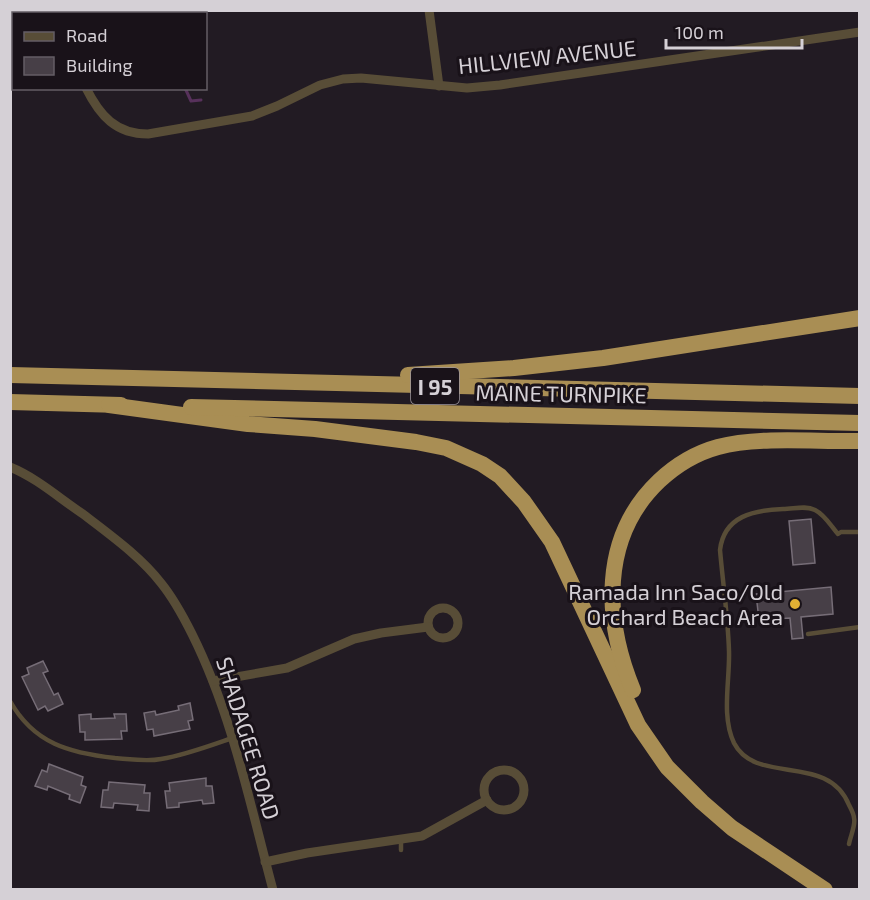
<svg xmlns="http://www.w3.org/2000/svg" width="870" height="900" font-family="'Exo 2',sans-serif">
<style>
.lines{fill:none;stroke-linecap:round;stroke-linejoin:round}
.stream{stroke:#57315b;stroke-width:3}
.building{fill:#473f47;stroke:#766d77;stroke-width:1.5}
.lane{stroke:#584d37;stroke-width:4.5}
.street{stroke:#584d37;stroke-width:9}
.highway{stroke:#a98e54;stroke-width:16}
.poi-dot{fill:#e1af34;stroke:#191219;stroke-width:2}
.labels{text-anchor:middle;dominant-baseline:central;stroke-width:6;stroke-linejoin:round;paint-order:stroke}
.shield{fill:#191219;stroke:#9d979d;stroke-width:1.5}
.shield-label{font-size:21px;font-weight:bold;fill:#d5d0d6}
.street-label{font-size:22px;fill:#d5d0d6;stroke:#191219}
.poi-label{font-size:22px;fill:#d5d0d6;stroke:#191219;text-anchor:end}
</style>
<rect width="100%" height="100%" fill="#221b23"/>
<g class="lines">
<g class="stream">
<polyline points="123,10 125,14"/>
<polyline points="185,88 191,101 201,100"/>
</g>
</g>
<g class="building">
<polygon points="811,519 815,563 793,565 789,521"/>
<polygon points="831,587 833,614 801,617 803,638 792,639 790,618 759,620 756,594"/>
<polygon points="43,661 48,671 43,673 54,695 58,693 63,704 48,711 45,706 38,710 22,677 29,674 27,668"/>
<polygon points="190,703 193,720 188,721 190,729 154,736 153,729 147,730 144,713 155,711 156,715 179,710 178,706"/>
<polygon points="91,714 91,719 115,718 114,714 126,714 127,731 121,731 122,739 85,740 85,732 80,732 79,715"/>
<polygon points="49,764 83,777 81,785 86,787 80,803 69,799 70,795 48,786 47,790 35,786 42,770 47,772"/>
<polygon points="206,778 206,786 212,786 214,803 203,804 202,800 179,803 179,807 167,808 165,791 170,791 169,783"/>
<polygon points="109,782 145,785 144,793 150,793 149,811 137,810 138,805 114,803 113,808 101,807 103,790 108,790"/>
</g>
<g class="lines">
<g class="lane">
<polyline points="808,634 860,627"/>
<path d="M10,701C34,744 70,753 115,758C130,759 146,762 161,759C185,755 209,746 232,738"/>
<polyline points="401,840 401,850"/>
<path d="M849,844C850,837 856,825 854,818C854,814 851,809 849,805C828,752 756,786 734,743C721,716 730,680 729,651C728,618 723,584 720,550C724,516 754,510 783,509C794,509 805,505 815,510C825,515 831,526 838,534L841,532H860"/>
</g>
<g class="street">
<polyline points="47,10 49,14"/>
<polyline points="429,10 439,86"/>
<polyline points="10,14 19,10"/>
<path d="M86,88C100,116 116,134 148,134L252,116L277,106L320,85L343,79L361,78L467,88L500,85L860,32"/>
<path d="M10,467C37,478 59,498 83,514C110,535 140,556 161,583C174,599 183,616 192,634C232,714 250,804 273,890"/>
<circle cx="443" cy="623" r="15"/>
<polyline points="213,681 287,668 354,639 381,633 428,627"/>
<circle cx="504" cy="790" r="20"/>
<polyline points="265,862 307,853 422,836 487,800"/>
</g>
<g class="highway">
<polyline points="10,375 860,396"/>
<polyline points="408,375 514,368 603,358 860,318"/>
<polyline points="10,402 121,405"/>
<polyline points="109,405 248,424 315,429 416,442 446,448 482,464 500,476 524,502 552,542 638,725 667,767 702,802 732,828 825,890"/>
<polyline points="191,407 860,423"/>
<path d="M633,690C604,620 600,537 659,481C675,466 696,453 718,447C759,436 816,442 860,441"/>
</g>
</g>
<circle class="poi-dot" cx="795" cy="604" r="6"/>
<g class="labels">
<rect class="shield" x="411" y="368" width="48" height="36" rx="4.5"/>
<g class="shield-label">
<text x="435" y="386">I 95</text>
</g>
<g class="street-label">
<text transform="translate(547 56) rotate(-6)">HILLVIEW AVENUE</text>
<text transform="translate(561 393) rotate(1)">MAINE TURNPIKE</text>
<text transform="translate(249 738) rotate(73)">SHADAGEE ROAD</text>
</g>
<g class="poi-label">
<text x="783" y="591">Ramada Inn Saco/Old<tspan x="783" dy="25">Orchard Beach Area</tspan></text>
</g>
</g>
<rect width="870" height="900" fill="none" stroke="#d5d0d6" stroke-width="24"/>
<rect x="12" y="12" width="195" height="78" fill="#191219" stroke="#645e65" stroke-width="1.5"/>
<rect x="24" y="32" width="30" height="9" fill="#584d37" stroke="#645e65" stroke-width="1.5"/>
<text x="66" y="42" font-size="18" fill="#d5d0d6">Road</text>
<rect x="24" y="57" width="30" height="18" fill="#473f47" stroke="#645e65" stroke-width="1.5"/>
<text x="66" y="72" font-size="18" fill="#d5d0d6">Building</text>
<path d="M666 39v9h136v-9" fill="none" stroke="#d5d0d6" stroke-width="3"/>
<text x="675" y="39" font-size="18" fill="#d5d0d6" stroke="#191219" stroke-width="4.5" paint-order="stroke">100 m</text>
</svg>
